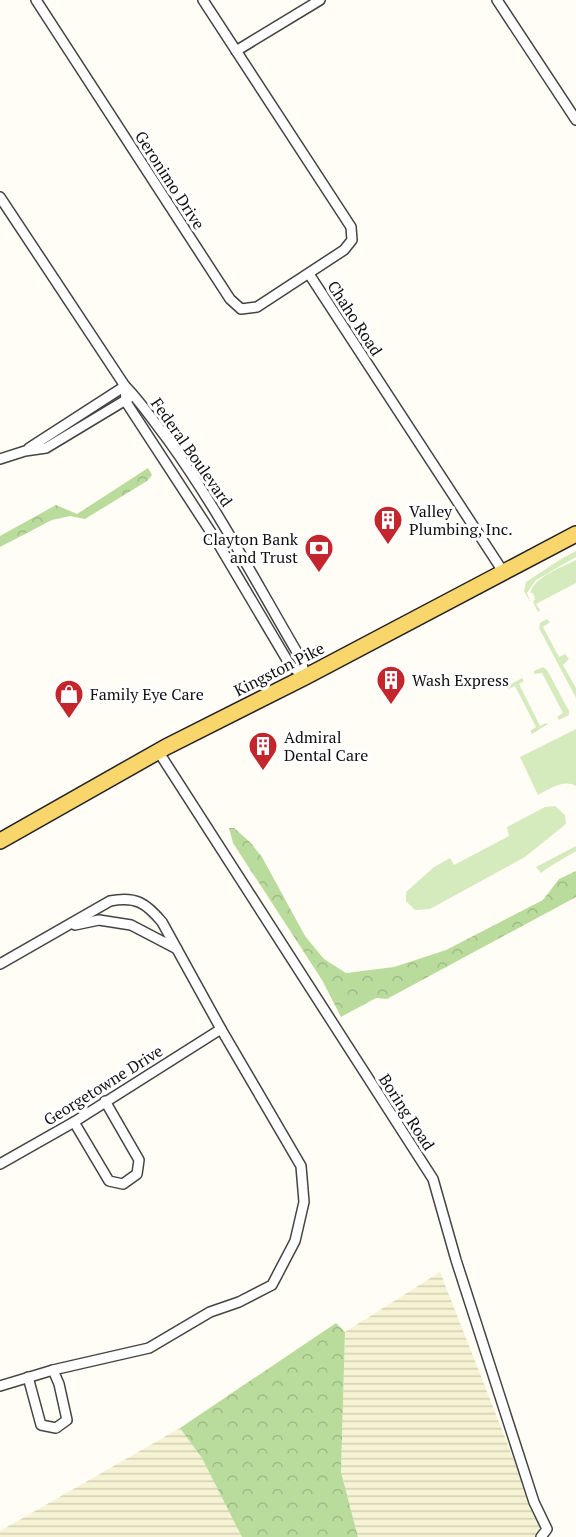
<svg xmlns="http://www.w3.org/2000/svg" width="576" height="1537" font-family="'PT Serif',serif">
<style>
.farmland{fill:url(#farmland-rules)}
.grass{fill:#d5ebbd}
.forest{fill:url(#forest-crowns)}
.lines{fill:none;stroke-linecap:round;stroke-linejoin:round}
.minor-casing{stroke:#444;stroke-width:12}
.primary-casing{stroke:#222;stroke-width:18}
.minor{stroke:#fff;stroke-width:9}
.primary{stroke:#f9d66b;stroke-width:15}
.labels{text-anchor:middle;dominant-baseline:central;stroke-width:6;stroke-linejoin:round;paint-order:stroke}
.street-label{font-size:16px;fill:#111;stroke:#fff}
.poi-label{font-size:16px;fill:#111;stroke:#fff;text-anchor:start}
</style>
<defs>
<pattern id="farmland-rules" width="6" height="5" patternUnits="userSpaceOnUse" patternTransform="scale(1.5)"><rect width="6" height="5" fill="#f6f3d4"/><path d="M0 2.5h6" fill="none" stroke="#d2cfb5"/></pattern>
<pattern id="forest-crowns" width="20" height="18" patternUnits="userSpaceOnUse" patternTransform="scale(1.5)"><rect width="20" height="18" fill="#b9dc9c"/><path d="M2 6a3 3 0 1 1 6 0M12 15a3 3 0 1 1 6 0" fill="none" stroke="#9ebc85"/></pattern>
</defs>
<rect width="100%" height="100%" fill="#fffdf5"/>
<g class="farmland">
<polygon points="440,1272 544,1537 358,1537 341,1472 345,1332"/>
<polygon points="180,1428 207,1463 243,1537 0,1537 0,1531"/>
</g>
<g class="grass">
<path d="M576,551V557L536,580L527,593L531,603L524,591L526,582C543,571 558,560 576,551Z"/>
<path d="M576,560V583L536,604L540,610L538,612L533,602L535,599L533,593H530C535,576 561,568 576,560Z"/>
<polygon points="547,619 550,622 543,627 559,657 565,654 569,659 563,665 576,688 576,698 539,628 540,623"/>
<polygon points="543,667 547,670 569,711 569,715 559,720 557,717 563,713 542,673 534,674 534,671"/>
<polygon points="522,678 524,681 519,684 540,726 546,723 548,724 532,734 530,731 536,727 515,686 508,689 506,687"/>
<path d="M576,729V786C563,779 550,789 538,795L520,757Z"/>
<polygon points="555,806 565,815 566,824 525,857 430,909 415,910 406,901 406,892 434,867 450,858 454,865 509,836 507,827 545,807"/>
<path d="M576,846V851C564,859 552,864 541,873L536,867Z"/>
</g>
<g class="forest">
<polygon points="148,468 152,475 147,481 85,519 70,516 52,520 0,547 0,536 56,505 77,514"/>
<polygon points="229,828 234,828 250,842 262,857 305,936 324,959 346,973 394,967 446,950 543,900 559,879 576,871 576,897 387,999 376,998 341,1017 322,980 233,843"/>
<polygon points="336,1323 345,1332 341,1472 358,1537 242,1537 202,1458 180,1428"/>
</g>
<g class="lines">
<g class="minor-casing">
<g id="minor">
<polyline points="36,0 230,299 241,309 257,307 344,250 352,240 351,227 203,0"/>
<polyline points="497,0 576,120"/>
<polyline points="236,51 320,0"/>
<path d="M0,197L125,386C141,402 154,422 168,440C218,509 258,586 301,659L305,677"/>
<polyline points="309,274 504,573"/>
<polyline points="125,386 126,402 216,540 290,665 305,677"/>
<polyline points="29,448 125,386"/>
<polyline points="0,459 25,451 46,448 129,398"/>
<polyline points="158,751 433,1179 456,1260 534,1502 547,1529 541,1537"/>
<polyline points="75,925 99,920 131,925 177,949"/>
<path d="M0,964L110,901C136,896 146,903 162,922L221,1029L301,1166L304,1202L295,1241L272,1285L239,1302L210,1312L149,1348L53,1370L0,1386"/>
<polyline points="74,1122 109,1181 123,1184 137,1174 139,1160 105,1101"/>
<polyline points="0,1164 74,1122 221,1029"/>
<polyline points="28,1377 41,1425 56,1428 67,1420 59,1384 53,1370"/>
</g>
</g>
<g class="primary-casing">
<polyline id="primary" points="0,841 166,747 305,677 576,534"/>
</g>
<use href="#minor" class="minor"/>
<use href="#primary" class="primary"/>
</g>
<defs>
<g id="building-pin" transform="scale(1.5)"><path d="M0 17L-7.5 6A9.5 9.5 0 1 1 7.5 6Z" fill="#c4262e" stroke="#fff"/><path d="M-4-6H4V6H1V3H-1V6H-4ZM-2.5-4.3h1.7v1.8h-1.7ZM.8-4.3h1.7v1.8H.8ZM-2.5-1h1.7V.8h-1.7ZM.8-1h1.7V.8H.8Z" fill="#fff"/></g>
<g id="bank-pin" transform="scale(1.5)"><path d="M0 17L-7.5 6A9.5 9.5 0 1 1 7.5 6Z" fill="#c4262e" stroke="#fff"/><path d="M-6-4H6V4H-6ZM0-2.3a2.3 2.3 0 1 0 0 4.6a2.3 2.3 0 1 0 0-4.6Z" fill="#fff"/></g>
<g id="shop-pin" transform="scale(1.5)"><path d="M0 17L-7.5 6A9.5 9.5 0 1 1 7.5 6Z" fill="#c4262e" stroke="#fff"/><path d="M-5-2.5h2.3a2.7 3.5 0 0 1 5.4 0H5L5.5 6h-11ZM-1.5-2.5h3a1.5 2.3 0 0 0-3 0Z" fill="#fff"/></g>
</defs>
<g fill-rule="evenodd">
<use href="#building-pin" x="388" y="520"/>
<use href="#bank-pin" x="319" y="548"/>
<use href="#building-pin" x="391" y="680"/>
<use href="#shop-pin" x="69" y="694"/>
<use href="#building-pin" x="263" y="746"/>
</g>
<g class="labels">
<g class="street-label">
<text transform="translate(170 180) rotate(57)">Geronimo Drive</text>
<text transform="translate(355 318) rotate(57)">Chaho Road</text>
<text transform="translate(192 452) rotate(55)">Federal Boulevard</text>
<text transform="translate(279 669) rotate(-27)">Kingston Pike</text>
<text transform="translate(103 1085) rotate(-32)">Georgetowne Drive</text>
<text transform="translate(407 1112) rotate(57)">Boring Road</text>
</g>
<g class="poi-label">
<text x="409" y="511">Valley<tspan x="409" dy="18">Plumbing, Inc.</tspan></text>
<text x="298" y="539" text-anchor="end">Clayton Bank<tspan x="298" dy="18">and Trust</tspan></text>
<text x="412" y="680">Wash Express</text>
<text x="90" y="694">Family Eye Care</text>
<text x="284" y="737">Admiral<tspan x="284" dy="18">Dental Care</tspan></text>
</g>
</g>
</svg>
